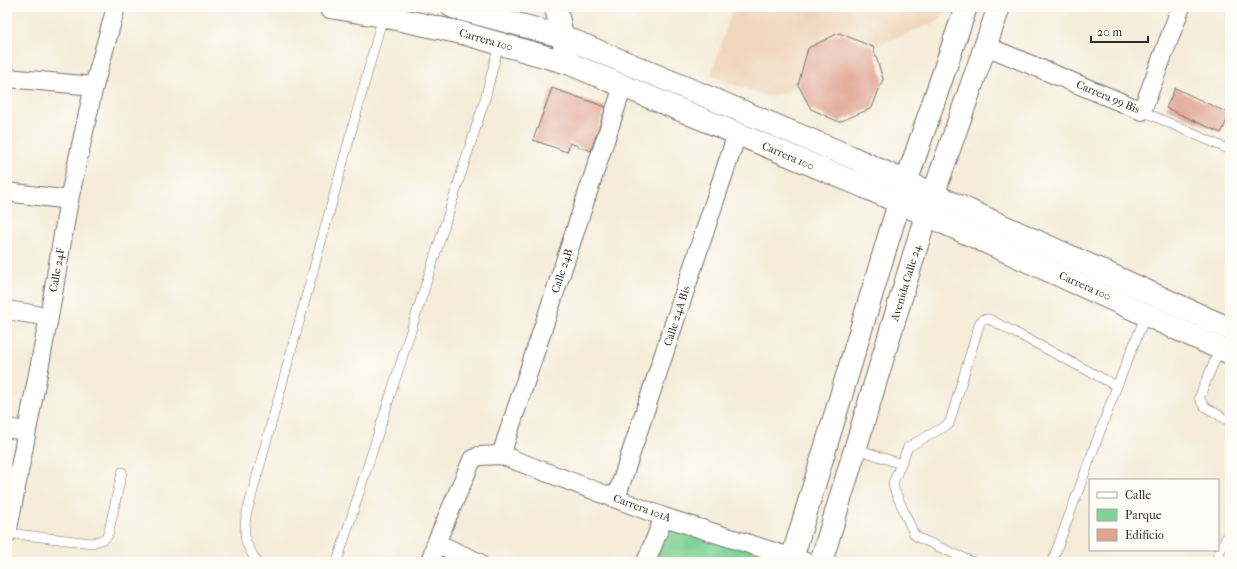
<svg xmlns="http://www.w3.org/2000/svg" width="1237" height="569" font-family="'IM FELL French Canon',serif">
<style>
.built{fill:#f0d6bc}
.green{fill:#80d395;stroke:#567f60}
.building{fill:#e0a390}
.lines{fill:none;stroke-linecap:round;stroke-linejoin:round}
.service-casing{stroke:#726f68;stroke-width:10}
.minor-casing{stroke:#726f68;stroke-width:20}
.tertiary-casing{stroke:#726f68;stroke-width:24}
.secondary-casing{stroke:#726f68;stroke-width:24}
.service{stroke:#fff;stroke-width:9}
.minor{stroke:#fff;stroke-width:18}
.tertiary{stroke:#fff;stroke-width:22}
.secondary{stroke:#fff;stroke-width:22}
.labels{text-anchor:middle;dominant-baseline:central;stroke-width:3;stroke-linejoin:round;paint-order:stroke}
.street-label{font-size:11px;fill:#2b2b2b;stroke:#fdfcf7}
</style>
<rect width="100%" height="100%" fill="#fdfcf7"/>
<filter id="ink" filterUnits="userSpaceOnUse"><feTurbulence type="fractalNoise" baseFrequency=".025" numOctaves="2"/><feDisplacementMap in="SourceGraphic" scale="8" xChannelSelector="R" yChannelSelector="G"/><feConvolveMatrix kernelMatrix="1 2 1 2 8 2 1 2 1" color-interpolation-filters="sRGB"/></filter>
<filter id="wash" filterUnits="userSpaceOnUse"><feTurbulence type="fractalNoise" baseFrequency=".012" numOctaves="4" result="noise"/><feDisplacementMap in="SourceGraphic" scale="16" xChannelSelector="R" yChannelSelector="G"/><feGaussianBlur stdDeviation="0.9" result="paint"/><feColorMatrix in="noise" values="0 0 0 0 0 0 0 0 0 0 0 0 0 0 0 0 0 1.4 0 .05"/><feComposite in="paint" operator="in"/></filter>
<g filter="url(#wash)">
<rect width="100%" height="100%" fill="#f5edd9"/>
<polygon class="built" points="733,7 946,7 941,20 873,47 839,33 809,48 798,85 786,92 768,97 711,76"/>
<polygon class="green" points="670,527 768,554 767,562 655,562"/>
<g id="blocks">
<g class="building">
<polygon points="839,33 873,47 883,79 872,108 839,122 811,109 798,85 808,48"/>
<polygon points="552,88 606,107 591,151 570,143 567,152 533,140"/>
<polygon points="1175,88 1230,114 1221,133 1166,108"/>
</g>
</g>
</g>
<g filter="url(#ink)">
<use href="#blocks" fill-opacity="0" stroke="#726f68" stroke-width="1"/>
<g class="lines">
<g class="service-casing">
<g id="service">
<polyline points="1142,111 1230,150"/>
<polyline points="1220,348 1199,398 1204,406 1230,422"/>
<polyline points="855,448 901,464"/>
<polyline points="7,533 92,543 104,539 108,535 122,472"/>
<path d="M257,562C245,543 243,539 246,516L383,16"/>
<polyline points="337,562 485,99 499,44"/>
<polyline points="973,562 919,538 914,534 894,489 893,483 908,447 949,424 980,322 984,319 989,319 1117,386"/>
<polyline points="1052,562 1117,386 1146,315"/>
<polyline points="1215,562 1230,530"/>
</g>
</g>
<g class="minor-casing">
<g id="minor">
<polyline points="986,46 1142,111 1181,7"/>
<polyline points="7,78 94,86"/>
<polyline points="7,192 69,200"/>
<polyline points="7,310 49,317"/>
<polyline points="7,428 25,431"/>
<polyline points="501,455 623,86"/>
<polyline points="616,498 737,134"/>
<polyline points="7,534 49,317 69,200 94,86 116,7"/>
<polyline points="436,543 478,562"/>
<polyline points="430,562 436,543 472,460 479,456 501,455 664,517 806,562"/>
<polyline points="646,562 664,517"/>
</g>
</g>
<g class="tertiary-casing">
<polyline id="tertiary" points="556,7 568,63"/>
</g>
<g class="secondary-casing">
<g id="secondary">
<polyline points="330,7 383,16 462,33 568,63 865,187 1230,353"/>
<polyline points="453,7 562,36 851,157 1230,329"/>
<polyline points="791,562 899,203 966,7"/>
<polyline points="821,562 926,215 999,7"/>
</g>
</g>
<use href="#service" class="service"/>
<use href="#minor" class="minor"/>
<use href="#tertiary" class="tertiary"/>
<use href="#secondary" class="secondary"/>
</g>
</g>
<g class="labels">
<g class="street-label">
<text transform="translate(486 40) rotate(16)">Carrera 100</text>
<text transform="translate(1108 97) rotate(23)">Carrera 99 Bis</text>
<text transform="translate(788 156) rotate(23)">Carrera 100</text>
<text transform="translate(57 270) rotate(-80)">Calle 24F</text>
<text transform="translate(562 271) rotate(-72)">Calle 24B</text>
<text transform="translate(906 283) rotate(-73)">Avenida Calle 24</text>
<text transform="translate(1085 286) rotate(24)">Carrera 100</text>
<text transform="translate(677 316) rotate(-72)">Calle 24A Bis</text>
<text transform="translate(642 508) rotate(20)">Carrera 101A</text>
</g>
</g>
<rect width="1237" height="569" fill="none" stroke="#fdfcf7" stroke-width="24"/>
<rect x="1089" y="479" width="130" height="72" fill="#fdfcf7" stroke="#a9a8a5"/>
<rect x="1097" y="492" width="20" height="6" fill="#ffffff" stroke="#a9a8a5"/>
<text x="1125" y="499" font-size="12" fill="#2b2b2b">Calle</text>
<rect x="1097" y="509" width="20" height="12" fill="#80d395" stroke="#a9a8a5"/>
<text x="1125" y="519" font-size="12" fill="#2b2b2b">Parque</text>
<rect x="1097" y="529" width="20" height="12" fill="#e0a390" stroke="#a9a8a5"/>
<text x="1125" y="539" font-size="12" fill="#2b2b2b">Edificio</text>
<path d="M1091 36v6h57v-6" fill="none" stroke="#2b2b2b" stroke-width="2"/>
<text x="1097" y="36" font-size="12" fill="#2b2b2b" stroke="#fdfcf7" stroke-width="3" paint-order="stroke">20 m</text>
</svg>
